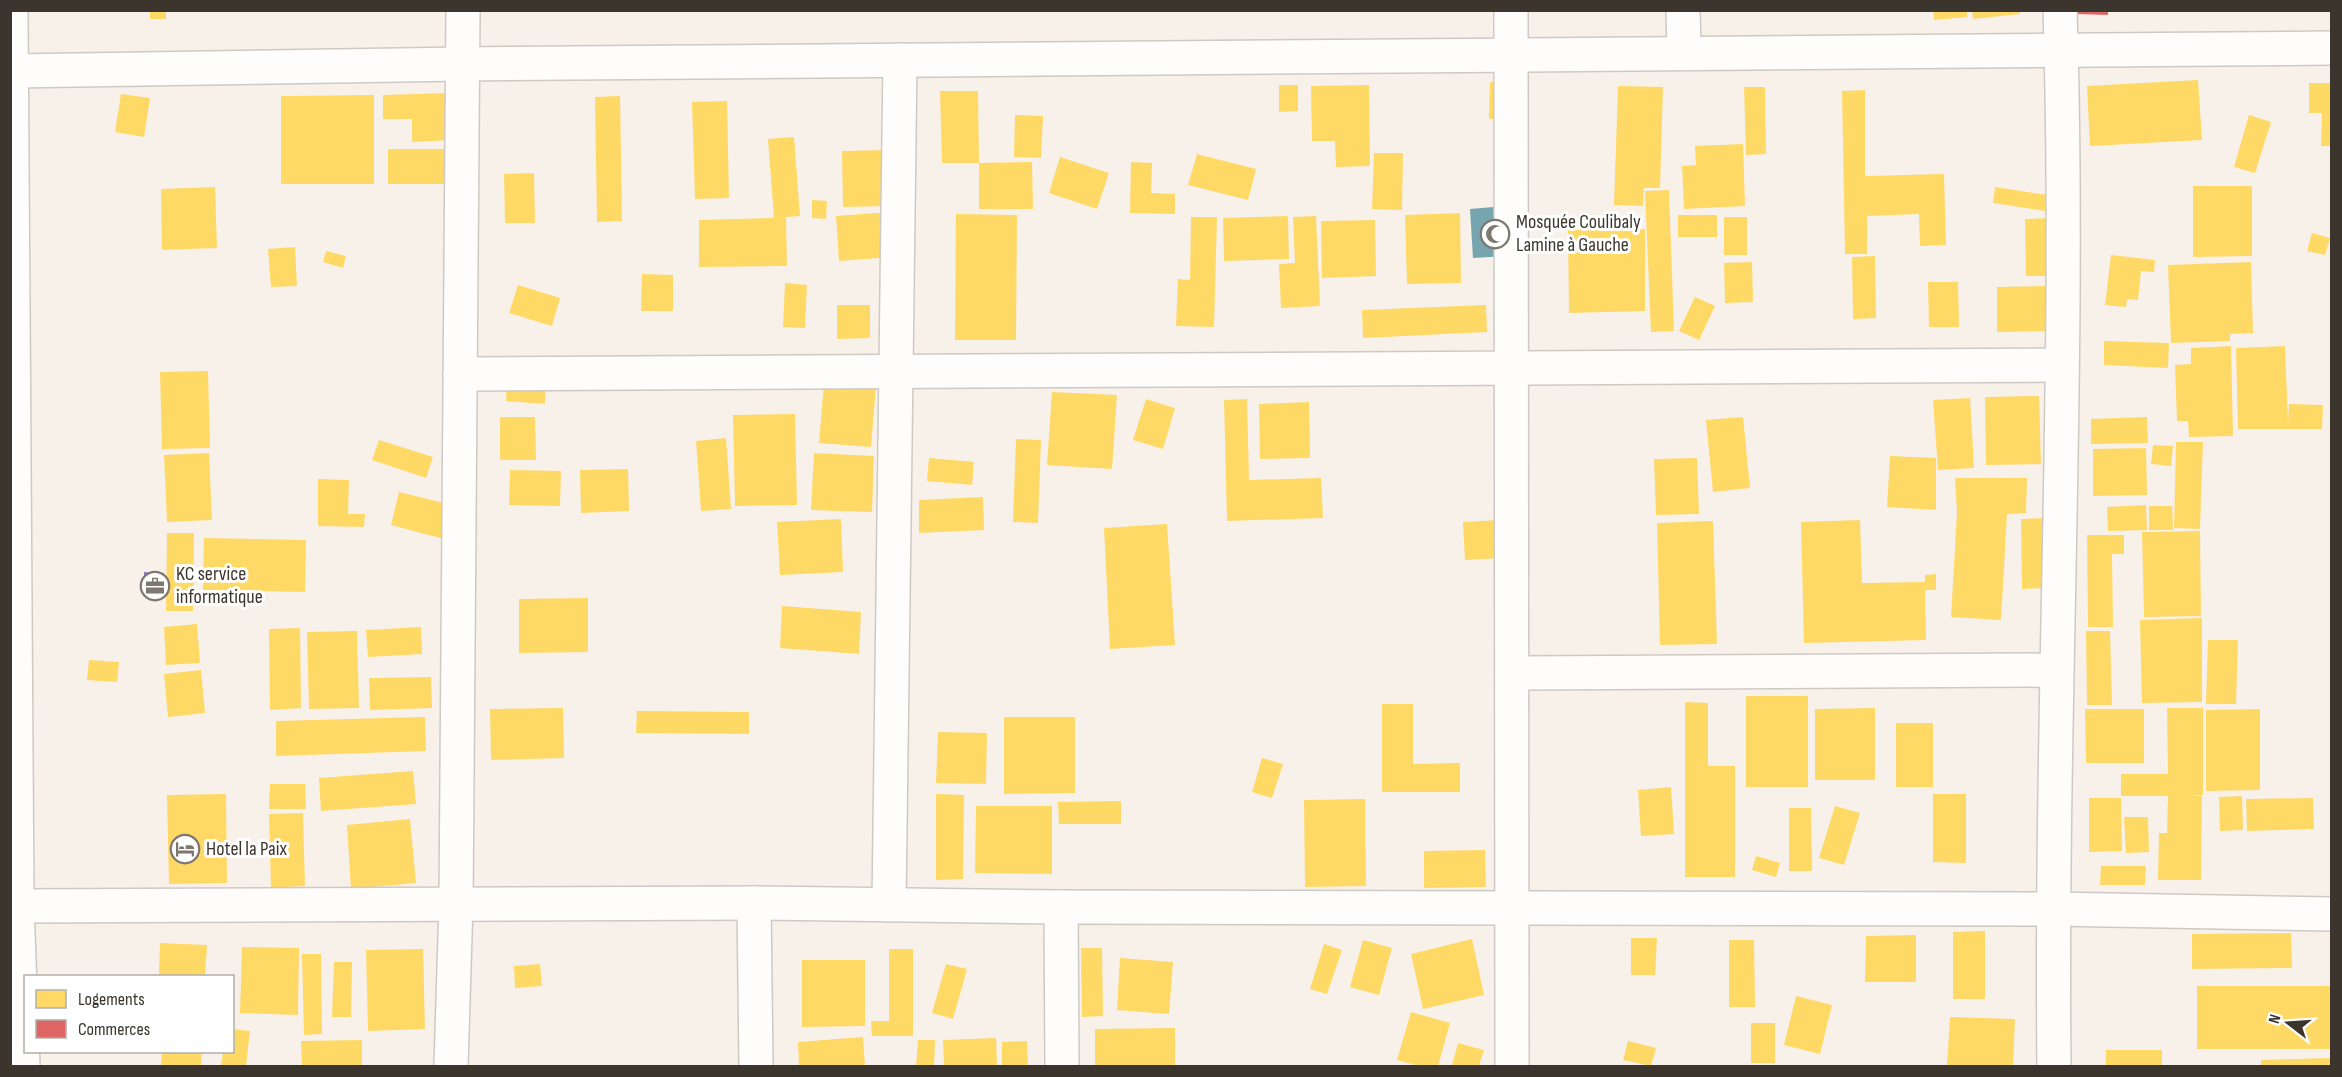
<svg xmlns="http://www.w3.org/2000/svg" width="2342" height="1077" font-family="'Sofia Sans Condensed',sans-serif">
<style>
.homes{fill:#ffd966}
.shops{fill:#e06666}
.offices{fill:#8e7cc3}
.public{fill:#76a5af}
.lines{fill:none;stroke-linecap:round;stroke-linejoin:round}
.minor-casing{stroke:#cfc9c3;stroke-width:36}
.tertiary-casing{stroke:#cfc9c3;stroke-width:36}
.minor{stroke:#fefdfc;stroke-width:33}
.tertiary{stroke:#fefdfc;stroke-width:33}
.labels{text-anchor:middle;dominant-baseline:central;stroke-width:6;stroke-linejoin:round;paint-order:stroke}
.poi-label{font-size:20px;fill:#3b352e;stroke:#fff;text-anchor:start}
</style>
<rect width="100%" height="100%" fill="#f8f1ea"/>
<g class="homes">
<rect x="150" y="10" width="16" height="9"/>
<polygon points="1933,10 1967,10 1967,17 1934,20"/>
<polygon points="1972,10 2020,10 2020,14 1973,19"/>
<polygon points="2198,80 2202,140 2090,146 2087,86"/>
<polygon points="1490,82 1510,83 1509,119 1489,119"/>
<polygon points="2309,83 2332,83 2332,146 2321,146 2322,113 2309,113"/>
<polygon points="1279,85 1298,85 1298,111 1279,112"/>
<polygon points="1369,85 1370,166 1336,167 1335,141 1312,141 1311,86"/>
<polygon points="1618,86 1663,87 1660,188 1644,188 1643,206 1614,205"/>
<polygon points="1744,87 1765,87 1766,154 1746,155"/>
<polygon points="1865,90 1865,176 1944,174 1946,245 1920,246 1919,214 1867,216 1867,254 1845,254 1842,91"/>
<polygon points="940,91 978,91 979,163 942,163"/>
<polygon points="451,93 452,140 412,142 412,119 383,119 383,95"/>
<polygon points="121,94 150,98 144,137 115,132"/>
<polygon points="374,95 374,184 281,184 281,96"/>
<polygon points="620,96 622,221 597,222 595,97"/>
<polygon points="727,101 729,198 695,199 692,102"/>
<polygon points="1015,115 1043,116 1041,158 1014,157"/>
<polygon points="2249,115 2271,122 2255,173 2234,167"/>
<polygon points="794,137 800,216 786,217 787,266 699,267 699,220 774,218 768,139"/>
<polygon points="1743,144 1745,206 1684,209 1682,166 1696,165 1695,146"/>
<rect x="388" y="149" width="60" height="35"/>
<polygon points="886,150 887,206 843,207 842,151"/>
<polygon points="1374,153 1403,153 1402,210 1372,209"/>
<polygon points="1197,154 1256,169 1248,200 1188,185"/>
<polygon points="1060,157 1109,173 1097,209 1049,193"/>
<polygon points="1032,162 1033,209 979,209 979,163"/>
<polygon points="1131,162 1152,163 1151,193 1175,194 1175,214 1130,213"/>
<polygon points="534,173 535,223 505,223 504,174"/>
<polygon points="2193,186 2252,186 2252,256 2193,257"/>
<polygon points="215,187 217,248 162,250 161,189"/>
<polygon points="1995,187 2047,195 2045,211 1993,203"/>
<polygon points="1669,190 1674,331 1651,332 1645,191"/>
<polygon points="812,200 827,201 826,219 812,218"/>
<polygon points="889,212 892,257 839,261 836,216"/>
<polygon points="1460,213 1461,283 1407,284 1405,215"/>
<polygon points="956,214 1017,215 1016,340 955,340"/>
<rect x="1678" y="215" width="39" height="22"/>
<polygon points="1288,216 1289,259 1224,261 1223,218"/>
<polygon points="1316,216 1320,306 1281,308 1279,264 1295,263 1293,217"/>
<polygon points="1191,217 1217,217 1214,327 1176,326 1178,279 1190,280"/>
<rect x="1724" y="217" width="23" height="38"/>
<polygon points="2052,218 2053,276 2026,276 2025,219"/>
<polygon points="1375,220 1376,276 1322,278 1321,221"/>
<polygon points="1645,229 1645,311 1569,313 1568,230"/>
<polygon points="2312,233 2330,238 2325,255 2307,251"/>
<polygon points="295,247 297,286 271,287 268,249"/>
<polygon points="326,251 346,256 343,268 323,262"/>
<polygon points="2111,255 2155,260 2154,272 2141,271 2138,300 2127,299 2126,307 2105,305"/>
<polygon points="1875,256 1876,318 1853,319 1852,257"/>
<polygon points="1752,262 1753,302 1725,303 1724,263"/>
<polygon points="2251,262 2253,333 2230,334 2230,341 2171,343 2168,265"/>
<polygon points="642,274 673,275 673,311 641,311"/>
<polygon points="1928,282 1958,282 1959,327 1929,327"/>
<polygon points="785,283 807,285 805,328 783,327"/>
<polygon points="518,285 560,298 552,326 509,313"/>
<polygon points="2052,286 2053,331 1997,332 1997,287"/>
<polygon points="1695,297 1715,306 1699,340 1679,331"/>
<polygon points="837,305 870,305 870,338 837,339"/>
<polygon points="1486,305 1487,332 1363,338 1362,310"/>
<polygon points="2104,341 2169,343 2168,368 2104,365"/>
<polygon points="2231,346 2233,436 2189,437 2188,421 2177,421 2175,365 2191,364 2191,348"/>
<polygon points="2285,346 2288,423 2289,404 2323,405 2322,429 2238,429 2236,348"/>
<polygon points="208,371 210,448 162,449 160,372"/>
<polygon points="507,379 546,381 545,404 506,401"/>
<polygon points="824,382 876,386 871,447 819,443"/>
<polygon points="1052,392 1117,395 1112,469 1047,465"/>
<polygon points="2039,396 2041,464 1986,465 1985,397"/>
<polygon points="1970,398 1974,468 1938,470 1933,400"/>
<polygon points="1146,399 1175,408 1163,449 1133,440"/>
<polygon points="1247,399 1249,480 1321,478 1323,518 1227,521 1224,400"/>
<polygon points="1309,402 1310,458 1260,459 1259,404"/>
<polygon points="795,414 797,505 735,506 733,415"/>
<polygon points="500,417 535,417 536,460 500,460"/>
<polygon points="1743,417 1750,488 1713,492 1706,420"/>
<polygon points="2147,417 2148,443 2091,444 2091,419"/>
<polygon points="726,438 731,509 701,511 696,441"/>
<polygon points="1016,439 1041,440 1038,523 1013,522"/>
<polygon points="379,440 433,457 426,478 372,460"/>
<polygon points="2176,442 2203,442 2200,529 2174,528"/>
<polygon points="2153,445 2173,446 2171,466 2151,464"/>
<polygon points="2146,448 2147,495 2093,496 2093,449"/>
<polygon points="209,453 212,520 167,522 164,455"/>
<polygon points="814,453 874,456 872,512 811,510"/>
<polygon points="1890,456 1936,458 1936,510 1887,507"/>
<polygon points="929,458 974,462 972,485 927,481"/>
<polygon points="1697,458 1699,514 1656,515 1654,459"/>
<polygon points="628,469 629,511 581,513 580,470"/>
<polygon points="510,470 561,471 560,506 509,505"/>
<polygon points="1955,478 2027,478 2026,513 2007,514 2001,620 1951,617 1957,512"/>
<polygon points="318,479 349,480 348,514 365,514 364,527 318,526"/>
<polygon points="399,492 452,505 444,539 391,525"/>
<polygon points="983,497 984,530 919,533 919,500"/>
<polygon points="2146,505 2147,530 2108,531 2107,507"/>
<polygon points="2149,506 2172,506 2173,530 2149,530"/>
<polygon points="2047,518 2048,588 2022,589 2021,519"/>
<polygon points="841,519 843,572 780,575 777,522"/>
<polygon points="1498,520 1500,558 1465,560 1463,522"/>
<polygon points="1860,520 1862,583 1925,582 1925,575 1936,574 1936,590 1925,590 1926,640 1804,643 1801,522"/>
<polygon points="1713,521 1717,644 1660,645 1657,523"/>
<polygon points="1167,524 1175,645 1110,649 1104,528"/>
<polygon points="2200,531 2201,616 2144,617 2142,532"/>
<polygon points="167,533 194,533 193,611 166,611"/>
<polygon points="2087,535 2124,535 2124,554 2112,554 2113,627 2088,627"/>
<polygon points="204,538 306,540 305,592 203,590"/>
<polygon points="588,598 588,652 519,653 519,599"/>
<polygon points="782,606 861,612 859,654 780,648"/>
<polygon points="2202,618 2202,702 2142,703 2140,620"/>
<polygon points="197,624 200,663 166,665 164,627"/>
<polygon points="421,627 422,654 368,657 366,630"/>
<polygon points="300,628 301,708 270,710 269,629"/>
<polygon points="357,631 359,708 309,709 307,632"/>
<polygon points="2086,631 2110,631 2112,705 2087,705"/>
<polygon points="2208,640 2238,640 2236,704 2206,704"/>
<polygon points="89,660 119,662 117,682 87,680"/>
<polygon points="201,670 205,713 168,717 164,674"/>
<polygon points="431,677 432,708 370,710 369,678"/>
<rect x="1746" y="696" width="62" height="91"/>
<polygon points="1685,702 1708,703 1708,766 1735,766 1735,877 1685,877"/>
<polygon points="1382,704 1413,704 1413,764 1460,763 1460,792 1382,792"/>
<polygon points="563,708 564,758 491,760 490,709"/>
<polygon points="1875,708 1875,780 1815,780 1815,709"/>
<polygon points="2167,708 2203,708 2203,795 2190,796 2202,796 2201,880 2158,880 2159,833 2167,833 2168,796 2121,796 2121,774 2168,774"/>
<polygon points="2085,709 2144,709 2144,763 2086,763"/>
<polygon points="2260,709 2260,790 2206,791 2206,710"/>
<polygon points="637,711 749,712 749,734 636,733"/>
<polygon points="425,717 426,751 276,756 276,721"/>
<polygon points="1004,717 1075,717 1075,793 1004,794"/>
<rect x="1896" y="723" width="37" height="64"/>
<polygon points="938,732 987,733 986,784 936,783"/>
<polygon points="1262,758 1283,764 1272,798 1252,792"/>
<polygon points="413,771 416,804 321,811 319,778"/>
<polygon points="270,784 305,784 306,809 269,809"/>
<polygon points="1671,787 1674,834 1641,836 1638,790"/>
<polygon points="226,794 227,883 169,884 167,795"/>
<polygon points="936,794 964,795 963,879 936,880"/>
<polygon points="1933,794 1966,794 1966,863 1933,862"/>
<polygon points="2242,796 2243,830 2220,831 2219,797"/>
<polygon points="2089,798 2121,798 2122,851 2089,852"/>
<polygon points="2313,798 2314,829 2247,831 2246,799"/>
<polygon points="1365,799 1366,886 1305,887 1304,800"/>
<polygon points="1121,801 1121,824 1059,824 1058,802"/>
<polygon points="976,806 1052,806 1052,874 975,873"/>
<polygon points="1835,806 1860,813 1844,865 1819,858"/>
<polygon points="1789,808 1811,808 1812,871 1789,871"/>
<polygon points="303,813 305,886 271,888 269,814"/>
<polygon points="2124,817 2148,817 2149,852 2126,853"/>
<polygon points="410,819 416,883 351,889 347,825"/>
<polygon points="1485,850 1486,887 1424,888 1424,851"/>
<polygon points="1756,856 1780,863 1776,877 1752,870"/>
<polygon points="2101,866 2146,866 2145,885 2100,885"/>
<polygon points="1985,931 1985,999 1953,999 1953,932"/>
<polygon points="2291,933 2292,968 2192,969 2192,934"/>
<polygon points="1916,935 1916,982 1865,982 1866,936"/>
<polygon points="1631,938 1657,938 1655,975 1631,975"/>
<polygon points="1472,939 1484,995 1423,1009 1411,954"/>
<polygon points="1363,940 1392,948 1379,995 1350,987"/>
<polygon points="1729,940 1754,940 1755,1007 1729,1007"/>
<polygon points="160,943 207,945 205,976 159,976"/>
<polygon points="1324,944 1342,950 1327,994 1310,989"/>
<polygon points="242,947 299,948 298,1015 240,1013"/>
<polygon points="1081,948 1102,948 1103,1016 1082,1017"/>
<polygon points="423,949 425,1029 368,1031 366,950"/>
<polygon points="889,949 913,949 913,1036 872,1036 871,1021 889,1021"/>
<polygon points="302,954 321,954 322,1034 304,1035"/>
<polygon points="1120,958 1173,962 1169,1014 1117,1010"/>
<polygon points="802,960 865,960 865,1026 802,1027"/>
<polygon points="334,962 352,962 351,1017 332,1017"/>
<polygon points="540,964 542,986 515,988 514,966"/>
<polygon points="946,964 967,969 953,1019 932,1013"/>
<rect x="2197" y="986" width="135" height="63"/>
<polygon points="1796,996 1832,1005 1820,1054 1784,1045"/>
<polygon points="1411,1012 1450,1023 1438,1066 1419,1066 1397,1060"/>
<polygon points="1950,1017 2015,1019 2013,1066 1947,1066"/>
<rect x="1751" y="1023" width="24" height="40"/>
<polygon points="1175,1028 1175,1066 1095,1066 1095,1029"/>
<polygon points="232,1029 250,1031 246,1066 221,1066 223,1052 232,1052"/>
<polygon points="863,1037 865,1066 799,1066 798,1042"/>
<polygon points="996,1038 997,1066 944,1066 943,1040"/>
<polygon points="362,1040 362,1066 302,1066 301,1041"/>
<polygon points="918,1040 935,1040 934,1066 916,1066"/>
<polygon points="1027,1041 1028,1066 1002,1066 1002,1042"/>
<polygon points="1628,1041 1656,1048 1651,1066 1623,1060"/>
<polygon points="1458,1043 1484,1050 1479,1066 1452,1065"/>
<rect x="2106" y="1050" width="56" height="16"/>
<polygon points="162,1052 202,1052 201,1066 161,1066"/>
<polygon points="2332,1058 2332,1066 2261,1066 2261,1060"/>
</g>
<polygon class="shops" points="2075,10 2108,10 2108,15 2075,14"/>
<polygon class="offices" points="144,572 164,573 164,593 144,593"/>
<polygon class="public" points="1505,206 1508,256 1473,258 1470,209"/>
<g class="lines">
<g class="minor-casing">
<g id="minor">
<polyline points="1511,10 1512,1066"/>
<polyline points="1683,10 1684,52"/>
<polyline points="12,71 463,64 2332,48"/>
<polyline points="460,374 2061,365"/>
<polyline points="1512,673 2056,670"/>
<polyline points="754,903 756,1066"/>
<polyline points="889,905 900,60"/>
<polyline points="17,906 754,903 1061,907 2052,909 2332,914"/>
<polyline points="1061,907 1062,1066"/>
<polyline points="451,1066 456,903 463,10"/>
<path d="M2054,1066C2050,715 2071,362 2060,10"/>
</g>
</g>
<g class="tertiary-casing">
<polyline id="tertiary" points="11,10 17,906 23,1066"/>
</g>
<use href="#minor" class="minor"/>
<use href="#tertiary" class="tertiary"/>
</g>
<defs>
<g id="mosque-ring" transform="scale(1.5)"><circle r="9.5" fill="#fff" stroke="#7d7770" stroke-width="1.5"/><path d="M3.5-4.9A6 6 0 1 0 3.5 4.9A5 5 0 1 1 3.5-4.9Z" fill="#7d7770"/></g>
<g id="office-ring" transform="scale(1.5)"><circle r="9.5" fill="#fff" stroke="#7d7770" stroke-width="1.5"/><path d="M-6-3h4V-5.5h4V-3h4V5H-6ZM-1-4.5V-3h2v-1.5ZM-6 0V1H6V0Z" fill="#7d7770"/></g>
<g id="hotel-ring" transform="scale(1.5)"><circle r="9.5" fill="#fff" stroke="#7d7770" stroke-width="1.5"/><path d="M-6-4.5h1.5V1H6V5H4.5V3h-9V5H-6ZM-4 0a1.8 1.8 0 1 1 3.6 0ZM.5 0V-2.5h3Q6-2.5 6 0Z" fill="#7d7770"/></g>
</defs>
<g fill-rule="evenodd">
<use href="#mosque-ring" x="1495" y="234"/>
<use href="#office-ring" x="155" y="586"/>
<use href="#hotel-ring" x="185" y="849"/>
</g>
<g class="labels">
<g class="poi-label">
<text x="1516" y="222">Mosquée Coulibaly<tspan x="1516" dy="23">Lamine à Gauche</tspan></text>
<text x="176" y="574">KC service<tspan x="176" dy="23">informatique</tspan></text>
<text x="206" y="849">Hotel la Paix</text>
</g>
</g>
<rect width="2342" height="1077" fill="none" stroke="#3b352e" stroke-width="24"/>
<rect x="24" y="975" width="210" height="78" fill="#ffffff" stroke="#b1aeab" stroke-width="1.5"/>
<rect x="36" y="990" width="30" height="18" fill="#ffd966" stroke="#b1aeab" stroke-width="1.5"/>
<text x="78" y="1005" font-size="18" fill="#3b352e">Logements</text>
<rect x="36" y="1020" width="30" height="18" fill="#e06666" stroke="#b1aeab" stroke-width="1.5"/>
<text x="78" y="1035" font-size="18" fill="#3b352e">Commerces</text>
<g transform="translate(2288 1023) rotate(287)" stroke="#ffffff" stroke-width="4.5" paint-order="stroke">
<path d="M0-4.5L10 22L0 15L-10 22Z" fill="#3b352e"/>
<text y="-9" font-size="16" font-weight="bold" text-anchor="middle" fill="#3b352e">N</text>
</g>
</svg>
